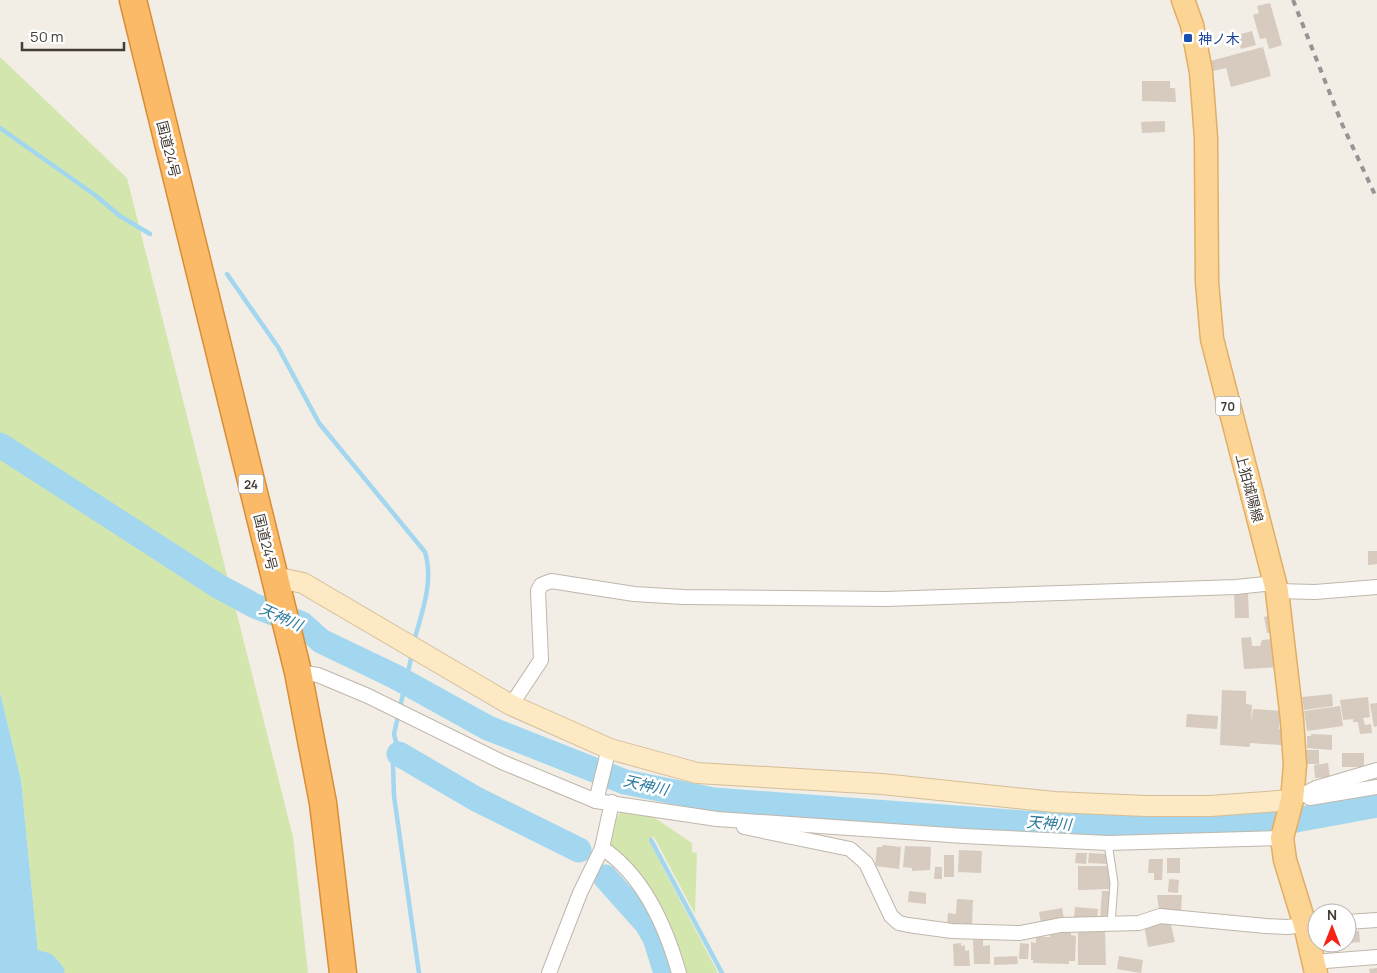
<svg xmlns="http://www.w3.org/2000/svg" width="1377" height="973" font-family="Manrope,'Noto Sans JP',sans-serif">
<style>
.green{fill:#d3e6ae}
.water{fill:#a2d7ef}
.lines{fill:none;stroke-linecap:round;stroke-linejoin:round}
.stream{stroke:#a2d7ef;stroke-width:4.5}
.river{stroke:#a2d7ef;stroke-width:25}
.building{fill:#d7cabe}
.lane-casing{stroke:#c0b6ab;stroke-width:9}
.street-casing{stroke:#c0b6ab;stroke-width:16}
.secondary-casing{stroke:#d5be97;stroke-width:22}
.primary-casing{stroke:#e1ae64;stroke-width:25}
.highway-casing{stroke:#da8d37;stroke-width:29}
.lane{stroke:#fff;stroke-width:7}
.street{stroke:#fff;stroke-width:14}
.secondary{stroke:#fde9c4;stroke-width:20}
.primary{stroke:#fcd494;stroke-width:22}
.highway{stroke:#fbba67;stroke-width:26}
.rail{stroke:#959595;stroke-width:4;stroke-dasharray:6 6;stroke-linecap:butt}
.transit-dot{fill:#1a4fb4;stroke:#fff;stroke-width:2}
.labels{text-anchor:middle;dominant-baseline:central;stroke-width:5;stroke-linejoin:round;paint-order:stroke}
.shield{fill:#fff;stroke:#7c7772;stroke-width:1}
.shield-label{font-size:12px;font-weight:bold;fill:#443d35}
.transit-label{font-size:14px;fill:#164399;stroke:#fff;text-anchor:start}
.street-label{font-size:14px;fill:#443d35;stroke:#fff}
.water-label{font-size:15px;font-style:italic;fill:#2d7a9e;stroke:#fff}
</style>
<rect width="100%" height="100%" fill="#f2ede5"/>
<g class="green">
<polygon points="0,57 127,178 293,837 308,973 40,973 21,780 0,692"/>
<path d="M625,809L649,814L692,843V852L697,853L695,914L654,837L648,839L718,973H684L670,925L652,892L610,843C609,831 615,815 625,809Z"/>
</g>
<polygon class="water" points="0,692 21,780 40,973 0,973"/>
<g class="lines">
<g class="stream">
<polyline points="0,128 95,195 120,216 150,234"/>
<path d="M227,274L278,347L319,423L425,552C434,582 422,612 414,641"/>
<polyline points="412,654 394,734 399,754 393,765 394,796 419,973"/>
<polyline points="625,782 630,787"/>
<polyline points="651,840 722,973"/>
</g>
<g class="river">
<polyline points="0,445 218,586 255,606 302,624 321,641 394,676 488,728 625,782 714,800 1024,823 1128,828 1296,820 1377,805"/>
<polyline points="399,754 476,799 579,850"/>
<polyline points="605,877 647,924 655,938 666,973"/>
<polyline points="0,952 45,965 52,973"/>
</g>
</g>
<g class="building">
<polygon points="1270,3 1282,45 1269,49 1266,38 1260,39 1253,15 1259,13 1257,6"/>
<polygon points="1252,31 1256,45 1241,49 1237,35"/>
<polygon points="1263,47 1271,76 1231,87 1226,68 1213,71 1210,61"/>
<polygon points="1142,81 1170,81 1170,88 1175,88 1176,102 1142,101"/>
<polygon points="1165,121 1165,132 1142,133 1141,122"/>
<polygon points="1368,551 1377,551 1377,564 1368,565"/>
<polygon points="1234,593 1248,593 1249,618 1235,618"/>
<polygon points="1273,615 1276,632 1267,633 1264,617"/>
<polygon points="1251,637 1252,646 1260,646 1262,640 1272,639 1279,667 1244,669 1241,638"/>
<polygon points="1222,690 1246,691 1246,704 1252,705 1251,724 1253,709 1281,711 1279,729 1284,729 1282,745 1250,743 1250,747 1220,745"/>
<polygon points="1332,694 1333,706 1304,710 1302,697"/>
<polygon points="1368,697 1370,717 1363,718 1365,725 1371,724 1372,733 1360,734 1358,722 1353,722 1353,719 1343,720 1340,700"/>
<polygon points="1377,703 1377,726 1374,727 1370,704"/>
<polygon points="1340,706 1343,726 1307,731 1304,711"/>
<polygon points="1187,714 1218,716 1217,729 1186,727"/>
<polygon points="1311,734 1332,735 1332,750 1307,748 1307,736 1311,736"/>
<rect x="1305" y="750" width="14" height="14"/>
<rect x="1342" y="753" width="22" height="14"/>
<polygon points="1328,763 1330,777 1315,778 1314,765"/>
<polygon points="883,845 901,847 899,869 875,866 877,847 882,847"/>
<polygon points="905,846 931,847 930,870 912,871 912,868 903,867"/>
<polygon points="959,850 982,851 981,873 958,872"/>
<polygon points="1076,853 1087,853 1086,864 1075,863"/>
<polygon points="1089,853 1107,854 1107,864 1088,863"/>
<rect x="944" y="855" width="10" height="22"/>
<rect x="1167" y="858" width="13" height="15"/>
<polygon points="1149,859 1163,859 1162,880 1154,880 1154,873 1148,873"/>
<polygon points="1078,866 1109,866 1110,889 1078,890"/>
<polygon points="935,867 942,867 942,879 934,879"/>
<polygon points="1169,879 1179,880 1178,893 1168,892"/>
<polygon points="909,891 926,893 926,904 908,902"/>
<polygon points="1102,891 1110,891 1110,919 1100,919"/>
<polygon points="1157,895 1182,895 1181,911 1159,910"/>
<polygon points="957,899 973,900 972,926 947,924 948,913 956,914"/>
<polygon points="1075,907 1098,909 1097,920 1074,918"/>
<polygon points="1062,908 1064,919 1041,923 1039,912"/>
<polygon points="1170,921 1175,942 1148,947 1144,925"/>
<polygon points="1059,931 1071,931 1071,935 1076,936 1075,961 1069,961 1069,964 1033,963 1033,960 1031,960 1031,942 1036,943 1036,937 1050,937 1050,934 1059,934"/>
<polygon points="1105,931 1106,965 1078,965 1078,932"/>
<polygon points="1359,931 1360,942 1347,943 1347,932"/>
<polygon points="973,940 983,940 983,946 990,945 990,964 974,964"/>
<polygon points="961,943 961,946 965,945 965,951 969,950 970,966 954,966 953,944"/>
<polygon points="1020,943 1029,944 1028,959 1019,959"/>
<polygon points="1017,956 1018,964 994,965 994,957"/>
<polygon points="1119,956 1143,960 1141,973 1117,969"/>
<polygon points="1377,968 1377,973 1370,973 1369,969"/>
</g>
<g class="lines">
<g class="lane-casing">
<polyline id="lane" points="1108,843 1114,883 1111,924"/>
</g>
<g class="street-casing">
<g id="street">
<polyline points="1277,591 1315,592 1377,587"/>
<polyline points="298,672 318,675 368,696 502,762 596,801 717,819 964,836 1108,843 1282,838"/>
<polyline points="511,705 541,660 538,591 541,585 551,581 634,594 683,597 886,599 1236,587 1275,583"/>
<polyline points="1310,798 1377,787"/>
<polyline points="1292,800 1316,788 1377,770"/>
<polyline points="596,801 607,756"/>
<polyline points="744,827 850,849 866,863 891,916 899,923 908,925 952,931 1020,933 1061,925 1139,923 1160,916 1266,926 1288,927 1317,923"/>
<path d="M602,848C643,875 666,927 679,973"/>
<polyline points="1347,922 1377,920"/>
<polyline points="1313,962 1377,957"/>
<polyline points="549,973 580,893 602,848 612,802"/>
</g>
</g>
<g class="secondary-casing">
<polyline id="secondary" points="275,577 303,583 511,705 610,749 697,773 882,784 1054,802 1146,806 1210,806 1292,800"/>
</g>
<g class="primary-casing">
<polyline id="primary" points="1183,0 1192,25 1201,72 1206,138 1207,282 1212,339 1277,591 1292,720 1295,765 1292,800 1282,838 1285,860 1305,925 1316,973"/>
</g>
<g class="highway-casing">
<polyline id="highway" points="133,0 298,672 323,803 343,973"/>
</g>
<use href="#lane" class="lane"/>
<use href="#street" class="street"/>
<use href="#secondary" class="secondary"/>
<use href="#primary" class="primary"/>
<use href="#highway" class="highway"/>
<polyline class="rail" points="1293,0 1342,124 1377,199"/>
</g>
<rect class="transit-dot" x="1183" y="33" width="10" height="10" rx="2.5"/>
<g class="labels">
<g class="shield">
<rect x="1215.5" y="396.5" width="25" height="19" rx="4"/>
<rect x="238.5" y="474.5" width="25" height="19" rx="4"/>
</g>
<g class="shield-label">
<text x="1228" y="406">70</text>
<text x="251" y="484">24</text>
</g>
<g class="transit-label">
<text x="1198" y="38">神ノ木</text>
</g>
<g class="street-label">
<text transform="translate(169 149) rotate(76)">国道24号</text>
<text transform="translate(1250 488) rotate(75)">上狛城陽線</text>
<text transform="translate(266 542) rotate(76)">国道24号</text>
</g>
<g class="water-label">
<text transform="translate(281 617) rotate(24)">天神川</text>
<text transform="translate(646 785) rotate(13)">天神川</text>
<text transform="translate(1049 823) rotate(4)">天神川</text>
</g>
</g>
<g transform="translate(1332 928)"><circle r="24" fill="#ffffff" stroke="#b4b1ae"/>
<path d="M0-4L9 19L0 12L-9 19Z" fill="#f62218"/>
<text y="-8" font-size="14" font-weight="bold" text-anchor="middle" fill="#443d35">N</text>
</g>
<path d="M22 42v8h102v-8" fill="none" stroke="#443d35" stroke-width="2.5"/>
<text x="30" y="42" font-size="15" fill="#443d35" stroke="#ffffff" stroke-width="4" paint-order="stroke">50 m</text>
</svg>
